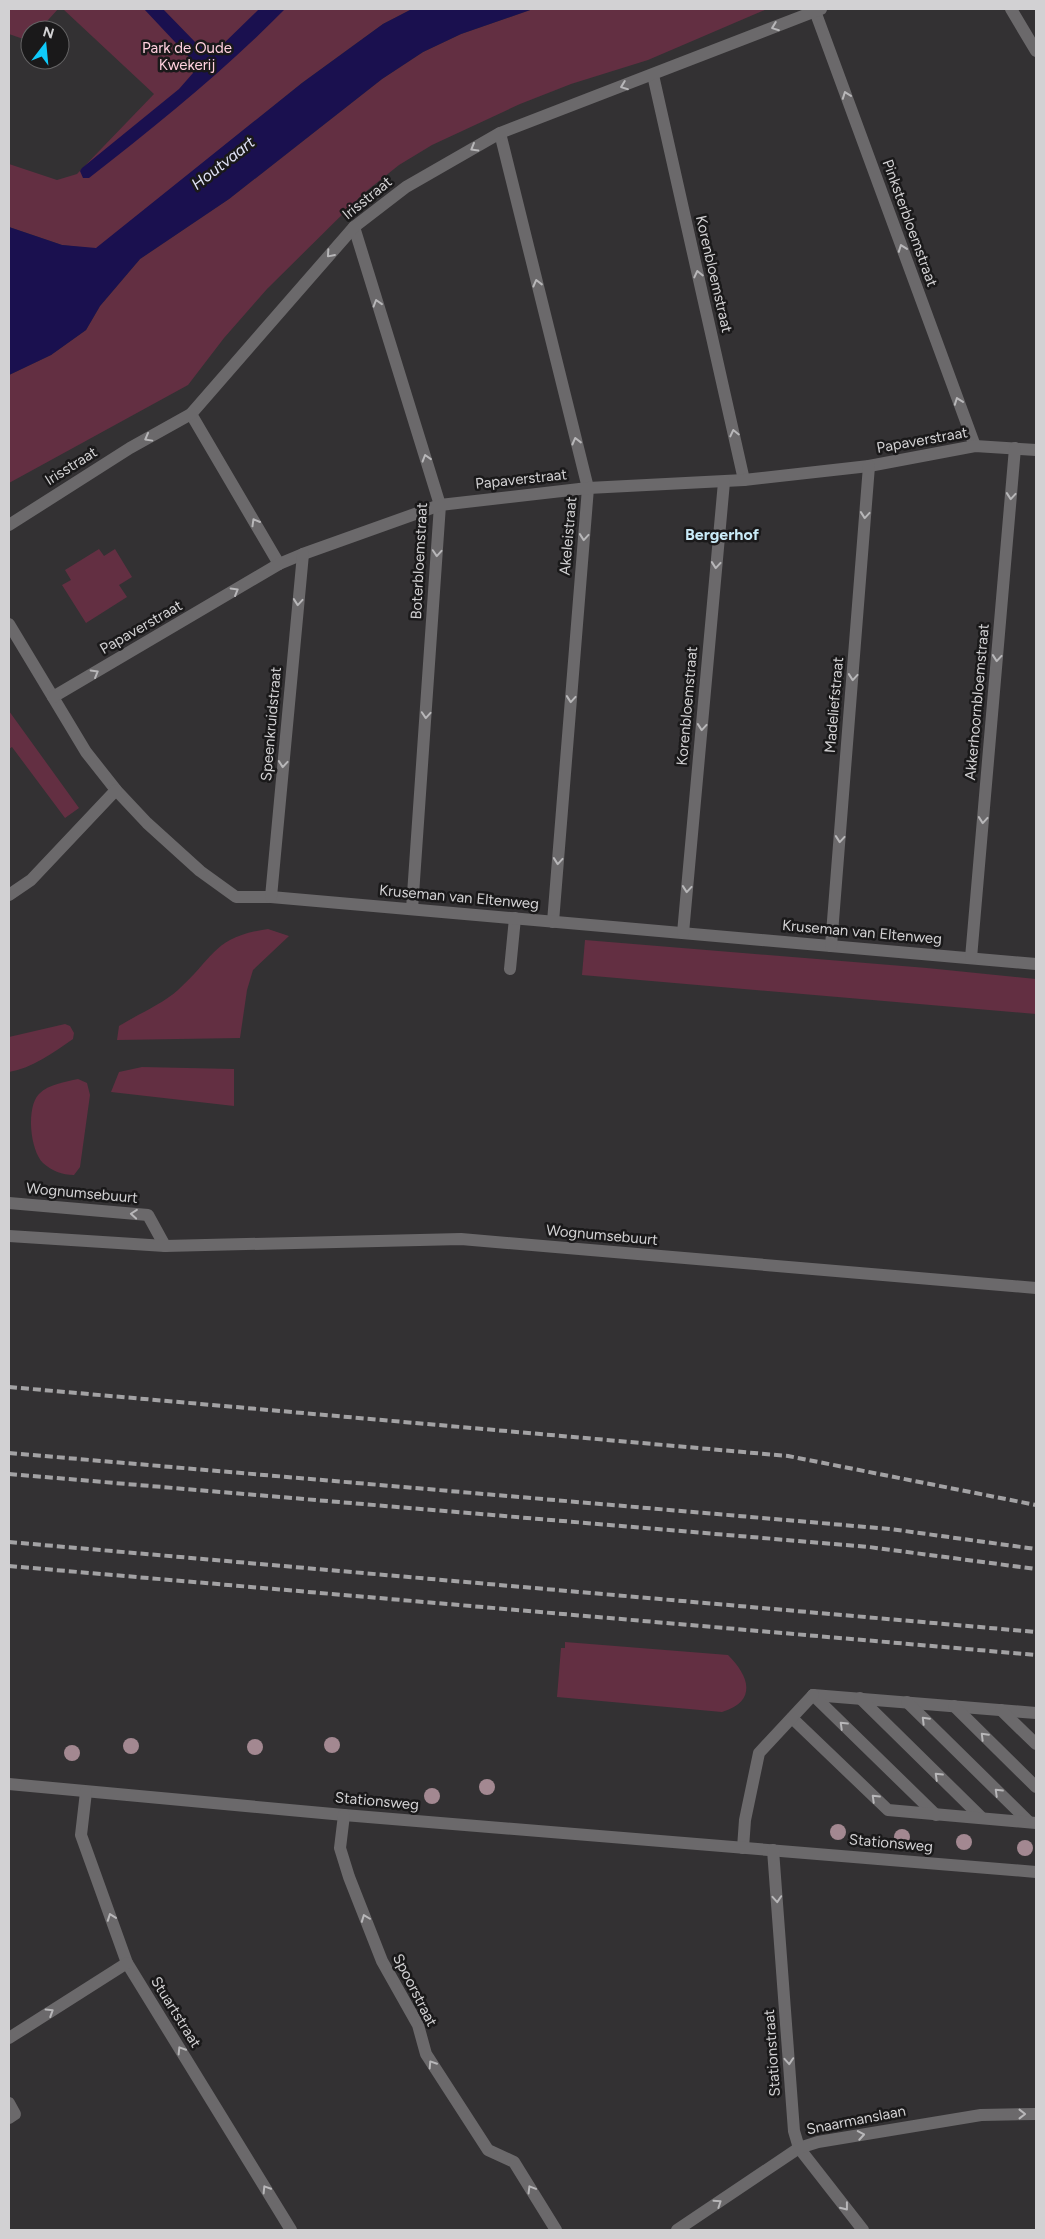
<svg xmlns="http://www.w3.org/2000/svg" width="1045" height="2239" font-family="Figtree,sans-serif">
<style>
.green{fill:#632f42}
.water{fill:#1a104f}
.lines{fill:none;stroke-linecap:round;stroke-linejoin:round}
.service{stroke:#6b696b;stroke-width:12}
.minor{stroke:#6b696b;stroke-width:12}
.tertiary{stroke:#6b696b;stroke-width:12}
.rail{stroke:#a3a2a4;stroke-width:4;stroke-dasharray:8 4;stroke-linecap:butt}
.tree{fill:#a38891}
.oneway{stroke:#b8b7b9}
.labels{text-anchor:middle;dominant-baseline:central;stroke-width:5;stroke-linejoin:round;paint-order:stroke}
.park-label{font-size:15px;fill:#ffd0de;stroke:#1a191a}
.street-label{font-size:15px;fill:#d2d1d3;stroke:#1a191a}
.water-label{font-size:16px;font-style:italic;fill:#e0e2f6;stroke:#1a191a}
.neighbourhood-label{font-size:16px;font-weight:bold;fill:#c9ebf8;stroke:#1a191a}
</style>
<rect width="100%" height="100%" fill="#333133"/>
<g class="green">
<polygon points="9,9 58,9 39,30 30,30 29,41 9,34"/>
<polygon points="63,9 412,9 383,24 302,83 96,249 62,245 9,227 9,164 57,180 77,174 154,94"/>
<polygon points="533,9 767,9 648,60 571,84 520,104 432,145 399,165 364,193 267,289 224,338 188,385 9,483 9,375 51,355 86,330 100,306 140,259 229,199 382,79 423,52 461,34"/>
<polygon points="99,549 104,556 115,549 132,577 119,585 127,597 86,623 62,585 71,580 65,570"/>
<polygon points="9,711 79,808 65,818 12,747 9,749"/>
<path d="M268,929L289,936L253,970L247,990L240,1038L117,1040L119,1026C138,1014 161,1005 178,990C215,957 213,937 268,929Z"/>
<polygon points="585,940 927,968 1036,979 1036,1014 582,975"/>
<path d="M65,1024L70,1026L74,1033L73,1039C53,1053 32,1068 9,1072V1037Z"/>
<polygon points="142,1067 234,1069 234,1106 111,1092 119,1072"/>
<path d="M78,1079L87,1083L90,1095L80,1167L74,1175C62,1175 52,1171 43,1163C30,1150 26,1107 39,1094C49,1084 65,1082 78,1079Z"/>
<path d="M565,1642L728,1655C749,1676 758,1701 722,1712L557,1697L561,1648H565Z"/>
</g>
<g class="water">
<path d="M144,9H163L197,44L211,52L218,49L259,9H285C224,71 158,124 89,178H83L80,171L82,168L179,89L193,73V64L190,58Z"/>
<polygon points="412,9 533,9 461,34 423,52 382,79 229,199 140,259 100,306 86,330 51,355 9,375 9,227 62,245 96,248 302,83 383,24"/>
</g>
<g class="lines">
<g class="service">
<polyline points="510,969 515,918"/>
<polyline points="813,1695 1036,1713"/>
<polyline points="813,1695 936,1815"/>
<polyline points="860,1698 982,1818"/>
<polyline points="907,1702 1029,1822"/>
<polyline points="954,1706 1036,1787"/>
<polyline points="1001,1710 1036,1744"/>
<polyline points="792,1718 888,1810 1036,1823"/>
<polyline points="743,1848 745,1820 759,1753 813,1695"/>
</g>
<g class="minor">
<polyline points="1011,9 1036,51"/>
<polyline points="815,11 975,446"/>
<polyline points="653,75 744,480"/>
<polyline points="500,133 588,488 553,922"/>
<polyline points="354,227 440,505 412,909"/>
<polyline points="191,414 279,564"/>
<polyline points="9,525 130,448 191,414 354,227 406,187 500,133 821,9"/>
<polyline points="9,624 86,752 116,790 147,823 200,871 236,897 271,897 1036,964"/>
<polyline points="53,697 279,564 303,554 440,505 588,488 744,480 869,466 975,446 1036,450"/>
<polyline points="9,895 31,880 116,790"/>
<polyline points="271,897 303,554"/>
<polyline points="683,933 724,482"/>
<polyline points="831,946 869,466"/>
<polyline points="971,958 1015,448"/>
<polyline points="9,1203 148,1215 165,1246"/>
<polyline points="9,1784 344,1815 1036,1872"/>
<polyline points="86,1792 81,1835 127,1963 291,2230"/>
<polyline points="344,1815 340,1848 349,1877 382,1961 418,2025 426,2054 488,2150 514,2162 556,2230"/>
<polyline points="773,1850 794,2131 799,2148 863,2230"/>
<polyline points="9,2038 127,1963"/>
<polyline points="9,2103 15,2114 9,2118"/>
<polyline points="677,2230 799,2148 818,2142 981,2115 1036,2114"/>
</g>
<polyline class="tertiary" points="9,1236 165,1246 461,1239 1036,1288"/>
<g class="rail">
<polyline points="9,1387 788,1456 1036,1505"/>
<polyline points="9,1453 890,1529 1036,1549"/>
<polyline points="9,1474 869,1547 1036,1569"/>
<polyline points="9,1542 1036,1632"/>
<polyline points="9,1566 1036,1655"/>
</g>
</g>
<g class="tree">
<circle cx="332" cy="1745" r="8"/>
<circle cx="131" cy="1746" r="8"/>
<circle cx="255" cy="1747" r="8"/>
<circle cx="72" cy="1753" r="8"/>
<circle cx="487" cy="1787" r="8"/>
<circle cx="432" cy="1796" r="8"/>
<circle cx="838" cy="1832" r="8"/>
<circle cx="902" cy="1837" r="8"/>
<circle cx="964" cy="1842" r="8"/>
<circle cx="1025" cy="1848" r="8"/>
</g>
<defs><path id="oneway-chevron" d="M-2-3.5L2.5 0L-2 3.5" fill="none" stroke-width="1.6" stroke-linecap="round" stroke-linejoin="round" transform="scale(1.25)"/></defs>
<g class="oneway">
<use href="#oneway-chevron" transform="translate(775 27) rotate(159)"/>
<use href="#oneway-chevron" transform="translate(624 86) rotate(159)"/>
<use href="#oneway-chevron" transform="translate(846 95) rotate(-110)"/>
<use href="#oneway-chevron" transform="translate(474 148) rotate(150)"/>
<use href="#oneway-chevron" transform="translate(902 248) rotate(-110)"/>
<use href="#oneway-chevron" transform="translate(330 254) rotate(131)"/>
<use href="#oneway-chevron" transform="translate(698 274) rotate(-103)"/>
<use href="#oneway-chevron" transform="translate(537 283) rotate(-104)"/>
<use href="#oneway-chevron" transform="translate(377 303) rotate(-107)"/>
<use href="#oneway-chevron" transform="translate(958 401) rotate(-110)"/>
<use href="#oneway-chevron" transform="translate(734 433) rotate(-103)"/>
<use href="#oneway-chevron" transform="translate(148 438) rotate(151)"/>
<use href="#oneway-chevron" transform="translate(576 441) rotate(-104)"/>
<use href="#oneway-chevron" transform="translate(426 458) rotate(-107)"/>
<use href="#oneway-chevron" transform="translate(1011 496) rotate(95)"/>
<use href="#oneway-chevron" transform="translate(865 515) rotate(95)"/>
<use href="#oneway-chevron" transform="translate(255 522) rotate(-120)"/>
<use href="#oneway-chevron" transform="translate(584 537) rotate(95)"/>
<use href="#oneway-chevron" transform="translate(437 553) rotate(94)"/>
<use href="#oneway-chevron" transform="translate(716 565) rotate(95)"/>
<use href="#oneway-chevron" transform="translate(235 591) rotate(-30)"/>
<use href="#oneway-chevron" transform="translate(298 602) rotate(95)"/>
<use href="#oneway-chevron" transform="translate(997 658) rotate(95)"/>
<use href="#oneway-chevron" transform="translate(95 673) rotate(-30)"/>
<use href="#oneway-chevron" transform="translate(853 677) rotate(95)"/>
<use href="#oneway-chevron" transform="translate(571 699) rotate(95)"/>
<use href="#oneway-chevron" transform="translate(426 715) rotate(94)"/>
<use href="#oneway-chevron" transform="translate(702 727) rotate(95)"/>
<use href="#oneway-chevron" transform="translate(283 764) rotate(95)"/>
<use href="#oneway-chevron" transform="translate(983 820) rotate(95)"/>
<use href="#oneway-chevron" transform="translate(840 839) rotate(95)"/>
<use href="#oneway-chevron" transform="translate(558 861) rotate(95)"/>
<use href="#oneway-chevron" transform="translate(687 889) rotate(95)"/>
<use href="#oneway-chevron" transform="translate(134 1214) rotate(-175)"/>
<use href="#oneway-chevron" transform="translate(925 1720) rotate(-135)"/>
<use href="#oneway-chevron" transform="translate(843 1725) rotate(-136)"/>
<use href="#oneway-chevron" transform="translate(984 1736) rotate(-135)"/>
<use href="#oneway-chevron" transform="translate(938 1776) rotate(-136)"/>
<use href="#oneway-chevron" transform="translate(998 1792) rotate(-136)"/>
<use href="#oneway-chevron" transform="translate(875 1798) rotate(-136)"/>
<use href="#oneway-chevron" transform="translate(777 1899) rotate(86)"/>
<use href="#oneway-chevron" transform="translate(111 1917) rotate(-110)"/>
<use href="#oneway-chevron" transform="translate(365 1918) rotate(-111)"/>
<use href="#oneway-chevron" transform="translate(50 2012) rotate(-32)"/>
<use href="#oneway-chevron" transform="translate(181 2050) rotate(-122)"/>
<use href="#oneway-chevron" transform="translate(789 2061) rotate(86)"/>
<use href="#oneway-chevron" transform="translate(432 2064) rotate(-123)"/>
<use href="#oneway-chevron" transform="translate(1022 2114)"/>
<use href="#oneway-chevron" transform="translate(861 2135) rotate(-10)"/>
<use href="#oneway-chevron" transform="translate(266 2189) rotate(-122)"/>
<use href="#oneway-chevron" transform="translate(531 2189) rotate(-121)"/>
<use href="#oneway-chevron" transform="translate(718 2203) rotate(-34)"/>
<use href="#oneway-chevron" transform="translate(845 2207) rotate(52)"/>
</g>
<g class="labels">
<g class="park-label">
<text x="187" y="48">Park de Oude<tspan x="187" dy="17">Kwekerij</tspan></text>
</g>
<g class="street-label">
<text transform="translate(367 198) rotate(-39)">Irisstraat</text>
<text transform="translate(910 223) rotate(70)">Pinksterbloemstraat</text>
<text transform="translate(714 274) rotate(77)">Korenbloemstraat</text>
<text transform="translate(922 440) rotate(-10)">Papaverstraat</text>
<text transform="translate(71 466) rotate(-32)">Irisstraat</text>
<text transform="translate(521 479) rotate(-6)">Papaverstraat</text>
<text transform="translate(568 536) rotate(-85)">Akeleistraat</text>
<text transform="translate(419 561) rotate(-87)">Boterbloemstraat</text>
<text transform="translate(141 627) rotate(-30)">Papaverstraat</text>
<text transform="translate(977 702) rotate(-85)">Akkerhoornbloemstraat</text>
<text transform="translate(834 705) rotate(-85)">Madeliefstraat</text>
<text transform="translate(687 706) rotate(-85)">Korenbloemstraat</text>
<text transform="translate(271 724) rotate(-85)">Speenkruidstraat</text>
<text transform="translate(459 897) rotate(5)">Kruseman van Eltenweg</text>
<text transform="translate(862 932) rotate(5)">Kruseman van Eltenweg</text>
<text transform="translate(82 1193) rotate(5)">Wognumsebuurt</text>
<text transform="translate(602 1235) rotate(5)">Wognumsebuurt</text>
<text transform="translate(377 1801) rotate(5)">Stationsweg</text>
<text transform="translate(891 1843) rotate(5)">Stationsweg</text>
<text transform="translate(415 1990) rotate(63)">Spoorstraat</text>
<text transform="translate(176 2012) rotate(58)">Stuartstraat</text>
<text transform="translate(772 2053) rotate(-94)">Stationstraat</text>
<text transform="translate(856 2120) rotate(-11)">Snaarmanslaan</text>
</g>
<g class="water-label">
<text transform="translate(223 163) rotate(-38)">Houtvaart</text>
</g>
<g class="neighbourhood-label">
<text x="722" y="534">Bergerhof</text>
</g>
</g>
<rect width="1045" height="2239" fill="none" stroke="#d2d1d3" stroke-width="20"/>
<g transform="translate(45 45) rotate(16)"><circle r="24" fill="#1a191a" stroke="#646364"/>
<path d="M0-4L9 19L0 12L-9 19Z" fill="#0fcafa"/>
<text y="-8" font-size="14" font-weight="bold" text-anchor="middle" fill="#d2d1d3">N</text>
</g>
</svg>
